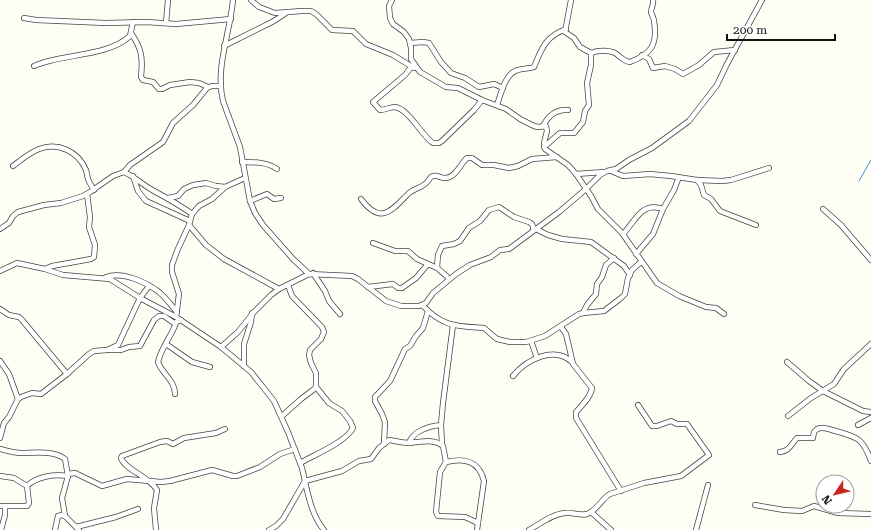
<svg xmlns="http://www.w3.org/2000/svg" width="871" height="530" font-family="'Roboto Serif',serif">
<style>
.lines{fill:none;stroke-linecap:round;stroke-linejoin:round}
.stream{stroke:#3a8ad3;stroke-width:1}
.minor-casing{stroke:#444;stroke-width:6}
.minor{stroke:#fff;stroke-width:4.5}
</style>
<rect width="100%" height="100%" fill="#fffef5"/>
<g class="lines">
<polyline class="stream" points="859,181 871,160"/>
<g class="minor-casing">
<g id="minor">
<path d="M233,0C230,34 215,67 223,101L240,147L250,201L255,213L263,225L293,259L309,274"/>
<polyline points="251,0 259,7 275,13 302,11 311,11 316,14 332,30 353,31 366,44 393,55 414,68"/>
<polyline points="392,0 389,6 390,18 393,24 404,32 409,39 411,48 411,59 420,72 446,87 458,88 482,100 506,109 520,119 534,126 538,127 546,126 547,131 544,143 545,149 568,165 576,174 591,196 598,209 622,233 657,283 679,296 706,307 716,308 724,314"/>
<polyline points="24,18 36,20 106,23 146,22 176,24 231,19"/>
<polyline points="166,23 168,0"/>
<path d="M131,33C142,49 143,58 141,77L143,80L153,82L159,89H162L170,85L190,82L199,83L208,87"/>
<polyline points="410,43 423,42 429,43 441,62 451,73 465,78 479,87 494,84 503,88"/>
<polyline points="224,46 274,21 286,13"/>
<path d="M591,53C598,50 609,50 615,53C621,57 623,61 630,62C651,54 658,45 654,21C654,18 652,16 651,12C651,8 654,4 653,0"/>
<polyline points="642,55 649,59 653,68 665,66 675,69 683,74 699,65 714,52 735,50"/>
<path d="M34,66C39,64 44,62 49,61C74,54 111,54 130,36L133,22"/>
<path d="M412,66L405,75L373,102L380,110C385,110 390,107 395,107C409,109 421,135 433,143H439L442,141L474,110L482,100"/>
<path d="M497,105C501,94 505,73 518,70C524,68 529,69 534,67C542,48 545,37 566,29"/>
<path d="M543,126C548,116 556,109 568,110"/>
<polyline points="544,147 560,133 574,133 583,122 585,111 589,105 587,83 591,65 591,53 580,47 574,38 565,32 571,0"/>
<path d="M242,162C253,162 268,162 277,169"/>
<path d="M13,166C21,160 29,153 39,149C58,142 78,151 86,170C87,173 87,176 88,179C89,183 92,186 94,190"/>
<polyline points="611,171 623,176 650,174 671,176 697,180 722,181 731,180 769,168"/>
<path d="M124,172C135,177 143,185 154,191C167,198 180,205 192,214"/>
<polyline points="576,174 604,172"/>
<polyline points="133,176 138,191 146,201 190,221"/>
<polyline points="697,180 701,185 704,195 711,199 720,211 756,225"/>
<polyline points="168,198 178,196 184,189 193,185 206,183 216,186 225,187"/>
<path d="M361,199C381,226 392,210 409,193C414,189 420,188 425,184C428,182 429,179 431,177C436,173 441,179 446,178C456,177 461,163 467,158H472L482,165H494L509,168L518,166L532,159L557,157"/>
<polyline points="250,201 267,194 274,199 281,198"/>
<polyline points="823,209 841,225 871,260"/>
<polyline points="189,225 206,245 224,259 279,289"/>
<polyline points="0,229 9,223 13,216 18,212 44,205 61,203 83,196 90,192 113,176 124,172 130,165 163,142 173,123 193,105 207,88 212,86 221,86"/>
<polyline points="536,229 548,235 562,239 591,242 624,266 630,275"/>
<path d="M623,234C635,222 641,201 663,209"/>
<polyline points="373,243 395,251 408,251 417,259 437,268"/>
<polyline points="636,254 653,234 663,209 674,190 679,177"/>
<polyline points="45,269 52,266 91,259 94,257 95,245 89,227 90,217 87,194"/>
<polyline points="0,271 17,263 45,269 63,275 110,279 140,298 176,317 221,347 251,372 274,401 288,432 302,468 305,481 283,519 276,526 269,530"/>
<polyline points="313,273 325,291 329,301 340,314"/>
<path d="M106,277C122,271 146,282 159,292C166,298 171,305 177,312"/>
<path d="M449,279C445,273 440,272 437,267L438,255L442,246L454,244L460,241L469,228L480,221L489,210L499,207L514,217L529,222L532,224L534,230"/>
<polyline points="368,287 393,284 398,288 402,288 416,278 428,264"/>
<path d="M422,305C443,327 456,326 484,328L497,339L510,342H526L545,336L579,314L583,313L604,311L621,298L625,294L628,278L632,270L641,262"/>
<polyline points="0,309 9,315 19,317 22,320 67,374"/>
<polyline points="583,313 587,305 596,294 597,284 602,277 606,265 614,258"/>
<polyline points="176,317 179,294 172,272 172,265 177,251 189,225 192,214 199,206 212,199 225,187 245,178"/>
<path d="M561,327L566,334L573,364L592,388C591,397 582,405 576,412V418L621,491"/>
<polyline points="531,341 537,358"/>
<polyline points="166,344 192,362 210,367"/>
<polyline points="221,347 238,332 254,312 271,295 279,289 309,274 352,276 358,279 386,301 401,306 419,306 426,303 433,293 456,274 470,265 491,257 500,250 509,249 559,212 586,189 600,175 607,171 616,169 629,160 652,148 689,121 717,85 727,64 762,0"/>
<polyline points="109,350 121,350 129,347 140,346 154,320 159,316 164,316 174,323 181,320"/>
<polyline points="0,361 9,374 18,399"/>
<polyline points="787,362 809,381 823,391 863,411 871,412"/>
<polyline points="244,366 244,344 251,322 252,313"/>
<path d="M513,376C526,360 554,345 572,362"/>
<path d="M175,394C175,380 162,374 158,362C161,348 171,337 176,323"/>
<polyline points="282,416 301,399 313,390 316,387 316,373 311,363 309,355 310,350 321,339 324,332 322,327 292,296 288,285"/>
<polyline points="788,416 811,398 834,384 844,369 871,344"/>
<polyline points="858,425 871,418"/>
<polyline points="0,438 4,423 9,417 18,399 21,397 32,393 41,394 67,374 89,354 94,351 107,350 118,345 140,298 149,286"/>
<path d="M409,443C413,431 429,426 441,425"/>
<polyline points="384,444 385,422 382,414 375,401 375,397 390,381 405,349 410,346 416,336 423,328 428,311"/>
<polyline points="442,445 441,425 443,403 453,325"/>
<path d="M0,449C7,451 14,453 22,453C35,453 54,450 65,459L68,476L62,498L65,516"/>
<path d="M780,452C790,451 791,444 797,438H813L814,432L817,429C823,426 827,429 832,430C856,437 862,436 871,461"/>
<path d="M446,462C464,458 479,460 484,481L477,530"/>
<path d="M300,463C314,455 346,442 353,428L350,421L342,411L329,403L316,387"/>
<polyline points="68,474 75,473 102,486 127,479 161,482 170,481 212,470 233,476 237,476 260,467 280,454 295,449"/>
<polyline points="0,476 14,478 27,486"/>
<path d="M305,481L342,471L359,461L371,459L379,448L389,440C396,441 402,443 409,443C419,442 434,438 443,446L446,462L440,472L436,512L438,516L465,517L478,523"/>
<path d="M305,482C309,499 313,517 324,530"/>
<polyline points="755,505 784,510 802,511 814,506 838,513 871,514"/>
<path d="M0,506H27L29,503L27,486C37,476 55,474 68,476"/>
<polyline points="591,512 611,530"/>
<polyline points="76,527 116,517 138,509"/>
<polyline points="1,530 5,515 5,506"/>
<polyline points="55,530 58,516 62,515 65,516 79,530"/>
<path d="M156,530L154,508L157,490C149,476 125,470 121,458L122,456L160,442L167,441L173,444L184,438L216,433L225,429"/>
<path d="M529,530C540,524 552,514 565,513C572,512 580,516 587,514C598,510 601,499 610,494L644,483L681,476L709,455L687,424H677L671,421L657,426H652L638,405"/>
<polyline points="696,530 708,485"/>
</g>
</g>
<use href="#minor" class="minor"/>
</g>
<g transform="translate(835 494) rotate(235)"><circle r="19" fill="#ffffff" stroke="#a0a0a0"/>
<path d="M0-3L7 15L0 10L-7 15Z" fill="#c92621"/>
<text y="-6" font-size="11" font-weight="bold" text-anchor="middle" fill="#111111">N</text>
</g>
<path d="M727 34v6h108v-6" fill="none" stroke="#111111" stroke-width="2"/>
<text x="733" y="34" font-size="12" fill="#111111" stroke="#ffffff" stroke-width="3" paint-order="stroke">200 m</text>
</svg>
